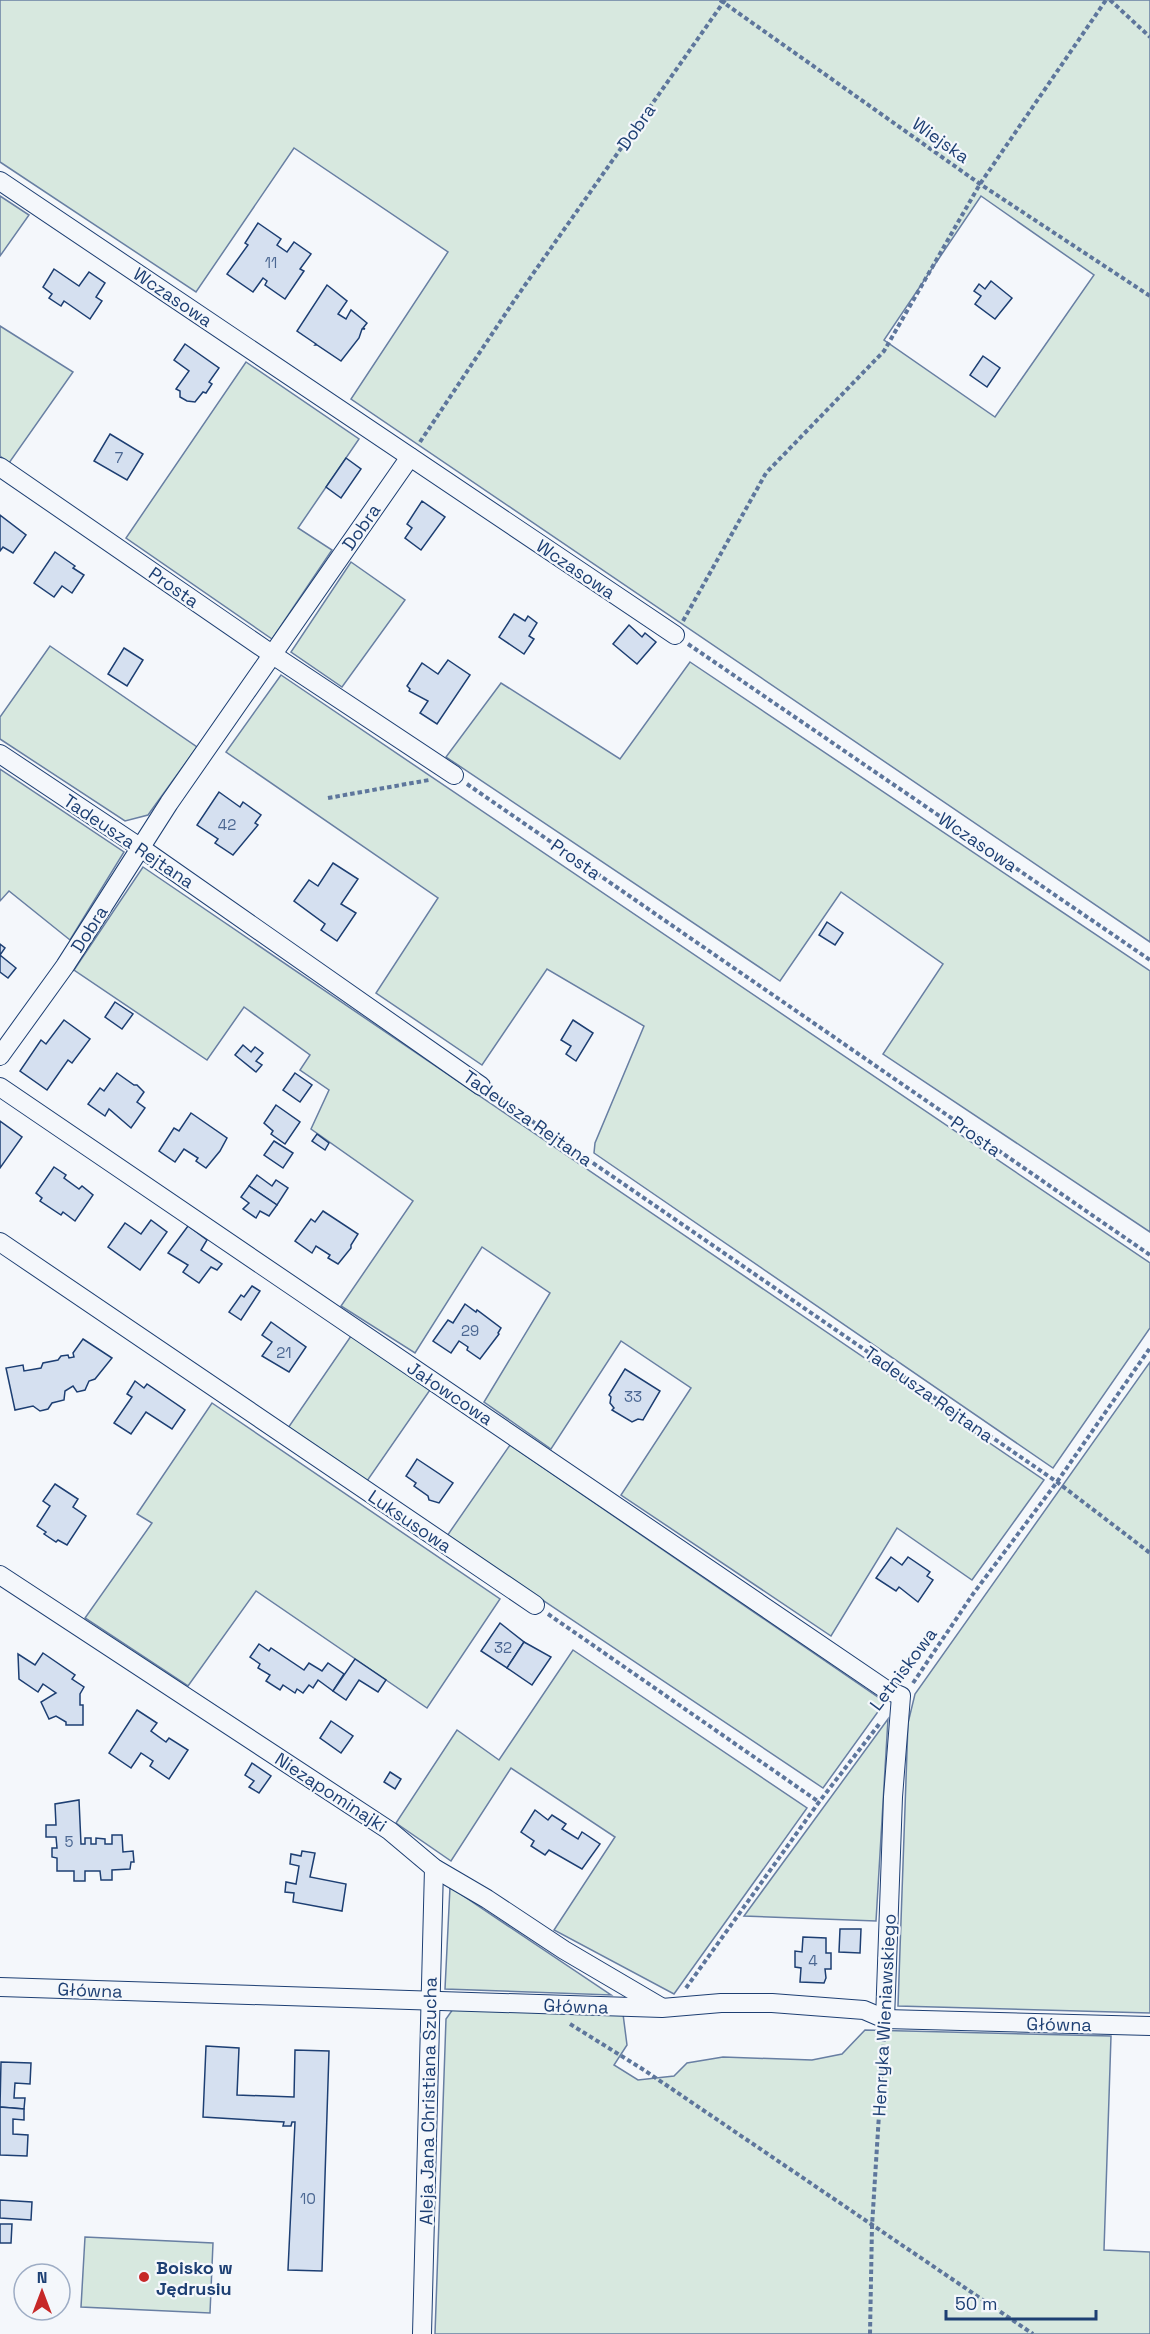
<svg xmlns="http://www.w3.org/2000/svg" width="1150" height="2334" font-family="'Space Grotesk',sans-serif">
<style>
.green{fill:#d7e8df;stroke:#687fa3;stroke-width:1.5;fill-rule:evenodd}
.building{fill:#d5e0f0;stroke:#1d3f73;stroke-width:1.5}
.lines{fill:none;stroke-linecap:round;stroke-linejoin:round}
.street-casing{stroke:#1d3f73;stroke-width:20}
.path{stroke:#5e769c;stroke-width:4;stroke-dasharray:4.5 3;stroke-linecap:butt}
.street{stroke:#f4f7fb;stroke-width:18}
.poi-dot{fill:#c62828;stroke:#f4f7fb;stroke-width:2}
.labels{text-anchor:middle;dominant-baseline:central;stroke-width:4.5;stroke-linejoin:round;paint-order:stroke}
.number-label{font-size:15px;fill:#4b6792}
.street-label{font-size:18px;fill:#1d3f73;stroke:#f4f7fb}
.poi-label{font-size:18px;font-weight:bold;fill:#1d3f73;stroke:#f4f7fb;text-anchor:start}
</style>
<rect width="100%" height="100%" fill="#f4f7fb"/>
<g class="green">
<path d="M0,0H1150V942L351,399L448,252L294,148L196,292L0,162ZM981,196L1094,275L995,417L884,340Z"/>
<polygon points="0,196 29,215 0,256"/>
<polygon points="0,326 73,372 9,463 0,456"/>
<polygon points="246,362 359,439 298,528 332,550 272,639 126,538"/>
<polygon points="351,562 405,600 342,687 291,652"/>
<polygon points="50,646 197,747 148,815 125,821 0,739 0,717"/>
<polygon points="690,662 1150,971 1150,1232 883,1054 943,964 841,892 780,981 446,757 501,683 620,759"/>
<polygon points="281,675 1150,1263 1150,1328 1053,1468 594,1153 595,1143 644,1026 547,969 482,1065 376,993 438,898 226,752"/>
<polygon points="0,769 124,852 70,940 9,891 0,901"/>
<polygon points="143,867 1044,1480 972,1580 897,1528 831,1636 621,1495 691,1388 621,1341 551,1449 484,1402 550,1293 482,1247 415,1353 341,1306 413,1201 311,1129 329,1090 300,1070 310,1055 244,1007 207,1060 74,970"/>
<polygon points="351,1336 430,1390 367,1481 288,1428"/>
<polygon points="1150,1362 1150,2013 898,2006 908,1723 915,1694"/>
<polygon points="212,1403 500,1599 427,1708 256,1591 188,1686 85,1618 152,1523 137,1514"/>
<polygon points="510,1445 885,1702 823,1788 447,1536"/>
<polygon points="573,1650 807,1808 674,1994 554,1930 615,1837 511,1768 451,1861 396,1823 457,1730 499,1760"/>
<polygon points="888,1719 876,1921 744,1916"/>
<polygon points="450,1887 611,1995 445,1989"/>
<polygon points="453,2009 623,2014 627,2045 614,2065 638,2080 674,2076 687,2063 723,2057 812,2060 842,2054 865,2030 1111,2036 1104,2250 1150,2252 1150,2334 435,2334 446,2019"/>
<polygon points="85,2237 213,2243 210,2313 81,2307"/>
</g>
<g class="building">
<polygon points="258,223 281,239 277,245 287,252 294,242 311,254 300,269 304,271 285,299 265,285 267,281 263,278 253,292 227,274 248,245 245,243"/>
<polygon points="54,269 79,286 89,272 105,283 96,297 102,301 90,319 64,301 61,306 49,298 52,294 43,287"/>
<polygon points="991,281 1012,298 995,319 975,304 981,296 974,291 979,284 985,289"/>
<polygon points="327,285 347,301 338,314 346,319 351,310 367,323 363,328 365,329 362,329 359,338 341,361 317,345 315,345 316,344 297,331"/>
<polygon points="185,344 219,368 209,382 212,384 206,393 203,392 195,402 187,401 180,397 180,391 176,389 189,371 174,360"/>
<polygon points="983,356 1000,368 987,387 970,375"/>
<polygon points="110,434 143,454 127,480 94,461"/>
<polygon points="346,458 361,469 341,498 326,487"/>
<polygon points="422,501 445,517 421,550 405,538 412,528 407,524"/>
<polygon points="0,515 26,535 13,553 3,547 0,551"/>
<polygon points="55,552 75,566 73,568 84,575 72,593 62,586 54,597 34,583"/>
<polygon points="514,614 525,621 528,616 537,623 529,636 534,639 524,654 499,637"/>
<polygon points="629,625 642,637 645,633 656,642 637,664 613,644"/>
<polygon points="124,648 143,660 127,686 108,674"/>
<polygon points="448,660 470,675 437,724 420,713 428,701 409,691 410,689 407,686 422,663 438,674"/>
<polygon points="219,792 240,807 243,802 261,815 255,823 258,825 233,855 215,843 218,839 197,825"/>
<polygon points="333,863 358,879 341,904 356,913 337,941 321,930 325,924 294,901 309,880 318,886"/>
<polygon points="827,922 843,933 835,945 819,935"/>
<polygon points="0,944 5,948 0,955 16,968 8,978 0,972"/>
<polygon points="115,1002 133,1014 122,1029 105,1017"/>
<polygon points="64,1020 90,1039 72,1063 68,1060 47,1090 20,1071 41,1040 46,1044"/>
<polygon points="573,1020 593,1033 576,1061 566,1054 571,1046 561,1040"/>
<polygon points="243,1045 251,1052 255,1047 263,1053 256,1061 262,1065 256,1072 235,1055"/>
<polygon points="117,1073 134,1085 137,1085 144,1092 137,1102 145,1108 131,1128 109,1109 105,1116 88,1104 100,1088 104,1091"/>
<polygon points="295,1073 312,1085 300,1102 283,1090"/>
<polygon points="276,1105 300,1122 285,1144 271,1134 273,1131 264,1123"/>
<polygon points="191,1113 227,1138 220,1151 206,1168 196,1161 198,1158 184,1149 175,1162 159,1151 174,1128 179,1131"/>
<polygon points="0,1121 22,1137 0,1168"/>
<polygon points="317,1134 329,1143 325,1150 312,1141"/>
<polygon points="274,1141 293,1153 283,1168 264,1155"/>
<polygon points="54,1167 66,1175 64,1178 79,1189 82,1186 93,1195 75,1221 63,1212 61,1215 40,1201 42,1198 36,1193"/>
<polygon points="257,1175 272,1186 276,1180 288,1188 277,1205 249,1186"/>
<polygon points="249,1186 277,1205 269,1216 260,1211 256,1218 243,1209 249,1203 241,1197"/>
<polygon points="323,1211 358,1234 351,1245 351,1248 338,1264 328,1258 330,1255 316,1246 312,1253 295,1241 311,1219 315,1222"/>
<polygon points="151,1220 167,1232 140,1270 108,1247 125,1223 141,1234"/>
<polygon points="188,1226 207,1240 201,1250 222,1264 217,1270 211,1267 199,1283 183,1272 188,1265 168,1253"/>
<polygon points="252,1286 260,1291 241,1320 229,1312 241,1295 244,1297"/>
<polygon points="465,1304 476,1312 477,1310 501,1328 498,1333 499,1334 480,1359 467,1350 468,1347 459,1341 451,1353 433,1341 448,1320 453,1323"/>
<polygon points="271,1322 306,1347 289,1372 262,1356 272,1342 262,1335"/>
<polygon points="83,1339 112,1358 95,1379 89,1381 85,1390 77,1392 73,1386 65,1391 64,1400 52,1403 48,1409 40,1411 33,1406 15,1410 6,1368 23,1365 24,1371 41,1368 43,1363 58,1360 61,1356 68,1355 69,1358 74,1357 73,1353"/>
<polygon points="625,1369 660,1391 643,1420 638,1419 632,1422 612,1410 614,1408 610,1403 611,1397 609,1395"/>
<polygon points="135,1381 144,1388 147,1384 185,1410 172,1429 146,1412 131,1434 114,1423 132,1397 127,1394"/>
<polygon points="417,1459 453,1483 439,1503 429,1500 428,1496 414,1486 416,1483 406,1476"/>
<polygon points="55,1484 78,1499 73,1507 86,1516 67,1545 58,1540 56,1542 44,1534 46,1532 37,1526 50,1506 43,1501"/>
<polygon points="891,1557 902,1565 908,1557 930,1572 927,1576 933,1580 918,1602 899,1587 896,1591 876,1578"/>
<polygon points="500,1623 524,1642 507,1668 481,1651"/>
<polygon points="524,1642 551,1657 532,1685 507,1668"/>
<polygon points="259,1644 269,1651 271,1648 304,1670 309,1663 322,1671 328,1663 344,1674 333,1691 318,1680 313,1688 309,1685 303,1693 297,1689 295,1693 283,1685 280,1690 266,1681 270,1675 258,1668 260,1664 250,1657"/>
<polygon points="43,1653 75,1675 72,1679 84,1687 80,1694 80,1705 83,1705 83,1725 66,1725 66,1722 56,1716 49,1719 41,1702 56,1693 43,1684 38,1692 19,1679 18,1654 35,1665"/>
<polygon points="355,1659 386,1680 378,1692 359,1680 346,1700 333,1691"/>
<polygon points="137,1710 157,1723 151,1731 166,1742 169,1738 188,1750 169,1779 150,1766 153,1761 141,1753 131,1768 109,1753"/>
<polygon points="331,1721 353,1736 341,1753 320,1738"/>
<polygon points="252,1763 271,1776 259,1793 249,1787 254,1781 245,1775"/>
<polygon points="390,1772 401,1779 395,1789 384,1782"/>
<polygon points="79,1800 81,1844 85,1844 85,1838 91,1838 91,1844 96,1844 96,1838 105,1839 105,1844 112,1844 112,1835 122,1835 123,1852 133,1851 134,1862 131,1862 130,1869 112,1870 112,1880 101,1880 100,1871 85,1871 85,1881 74,1881 74,1871 57,1871 57,1858 52,1857 52,1848 57,1848 56,1837 46,1837 46,1825 56,1825 55,1804"/>
<polygon points="535,1810 548,1820 552,1815 566,1824 562,1829 578,1839 582,1832 600,1844 582,1869 549,1850 545,1855 531,1846 534,1841 521,1832"/>
<polygon points="302,1851 315,1853 310,1877 346,1884 342,1911 293,1902 294,1893 285,1892 286,1882 296,1884 299,1866 290,1864 291,1854 301,1856"/>
<polygon points="840,1929 861,1929 860,1953 839,1952"/>
<polygon points="803,1937 826,1938 826,1953 831,1953 831,1969 825,1969 826,1978 824,1983 800,1982 801,1968 795,1967 795,1951 802,1952"/>
<polygon points="206,2046 239,2048 237,2095 294,2097 295,2050 329,2051 322,2271 288,2270 295,2122 292,2122 291,2126 283,2126 284,2122 203,2117"/>
<polygon points="1,2062 31,2063 30,2084 15,2083 14,2098 25,2098 24,2109 0,2107"/>
<polygon points="0,2107 24,2109 24,2120 13,2119 13,2134 28,2135 27,2156 0,2155"/>
<polygon points="0,2200 32,2202 31,2220 0,2218"/>
<polygon points="0,2224 12,2224 11,2243 0,2243"/>
</g>
<g class="lines">
<g class="street-casing">
<g id="street">
<polyline points="0,181 675,635"/>
<polyline points="0,467 273,655 454,775"/>
<polyline points="0,754 141,848 481,1086"/>
<polyline points="0,1056 65,966 169,803 410,457"/>
<polyline points="0,1087 885,1689 901,1696 893,1797 885,2019"/>
<polyline points="0,1242 535,1605"/>
<polyline points="0,1575 390,1831 434,1868 487,1899 564,1950 661,2007"/>
<polyline points="0,1987 662,2008 721,2003 772,2003 864,2010 885,2019 1150,2026"/>
<polyline points="422,2334 434,1868"/>
</g>
</g>
<g class="path">
<polyline points="720,0 980,184 1150,296"/>
<polyline points="1110,0 1150,37"/>
<polyline points="420,442 516,298 725,0"/>
<polyline points="683,621 766,473 884,351 980,184 1106,0"/>
<polyline points="688,644 1150,960"/>
<polyline points="467,784 1150,1255"/>
<polyline points="328,798 429,780"/>
<polyline points="494,1095 1057,1482 1150,1553"/>
<polyline points="548,1614 819,1802"/>
<polyline points="913,1683 973,1594 1057,1482 1150,1348"/>
<polyline points="686,1988 819,1802 880,1723"/>
<polyline points="570,2024 644,2070 1033,2334"/>
<polyline points="870,2334 872,2226 884,2035"/>
</g>
<use href="#street" class="street"/>
</g>
<circle class="poi-dot" cx="144" cy="2277" r="6"/>
<g class="labels">
<g class="number-label">
<text x="271" y="262">11</text>
<text x="119" y="457">7</text>
<text x="227" y="824">42</text>
<text x="470" y="1330">29</text>
<text x="284" y="1352">21</text>
<text x="633" y="1396">33</text>
<text x="503" y="1647">32</text>
<text x="69" y="1841">5</text>
<text x="813" y="1960">4</text>
<text x="308" y="2198">10</text>
</g>
<g class="street-label">
<text transform="translate(636 127) rotate(-55)">Dobra</text>
<text transform="translate(941 140) rotate(35)">Wiejska</text>
<text transform="translate(173 297) rotate(34)">Wczasowa</text>
<text transform="translate(361 527) rotate(-55)">Dobra</text>
<text transform="translate(576 569) rotate(34)">Wczasowa</text>
<text transform="translate(174 587) rotate(35)">Prosta</text>
<text transform="translate(129 841) rotate(34)">Tadeusza Rejtana</text>
<text transform="translate(978 842) rotate(34)">Wczasowa</text>
<text transform="translate(576 859) rotate(35)">Prosta</text>
<text transform="translate(89 929) rotate(-57)">Dobra</text>
<text transform="translate(528 1118) rotate(35)">Tadeusza Rejtana</text>
<text transform="translate(976 1136) rotate(35)">Prosta</text>
<text transform="translate(450 1393) rotate(34)">Jałowcowa</text>
<text transform="translate(929 1394) rotate(35)">Tadeusza Rejtana</text>
<text transform="translate(410 1521) rotate(34)">Luksusowa</text>
<text transform="translate(903 1669) rotate(-53)">Letniskowa</text>
<text transform="translate(331 1792) rotate(33)">Niezapominajki</text>
<text transform="translate(90 1990) rotate(2)">Główna</text>
<text transform="translate(576 2006) rotate(2)">Główna</text>
<text transform="translate(884 2015) rotate(-87)">Henryka Wieniawskiego</text>
<text transform="translate(1059 2024) rotate(1)">Główna</text>
<text transform="translate(428 2101) rotate(-89)">Aleja Jana Christiana Szucha</text>
</g>
<g class="poi-label">
<text x="156" y="2267">Boisko w<tspan x="156" dy="21">Jędrusiu</tspan></text>
</g>
</g>
<g transform="translate(42 2292)"><circle r="28" fill="#f4f7fb" stroke="#9eadc5" stroke-width="1.5"/>
<path d="M0-4.5L10 22L0 15L-10 22Z" fill="#c62828"/>
<text y="-9" font-size="16" font-weight="bold" text-anchor="middle" fill="#1d3f73">N</text>
</g>
<path d="M946 2310v9h150v-9" fill="none" stroke="#1d3f73" stroke-width="3"/>
<text x="955" y="2310" font-size="18" fill="#1d3f73" stroke="#f4f7fb" stroke-width="4.5" paint-order="stroke">50 m</text>
</svg>
